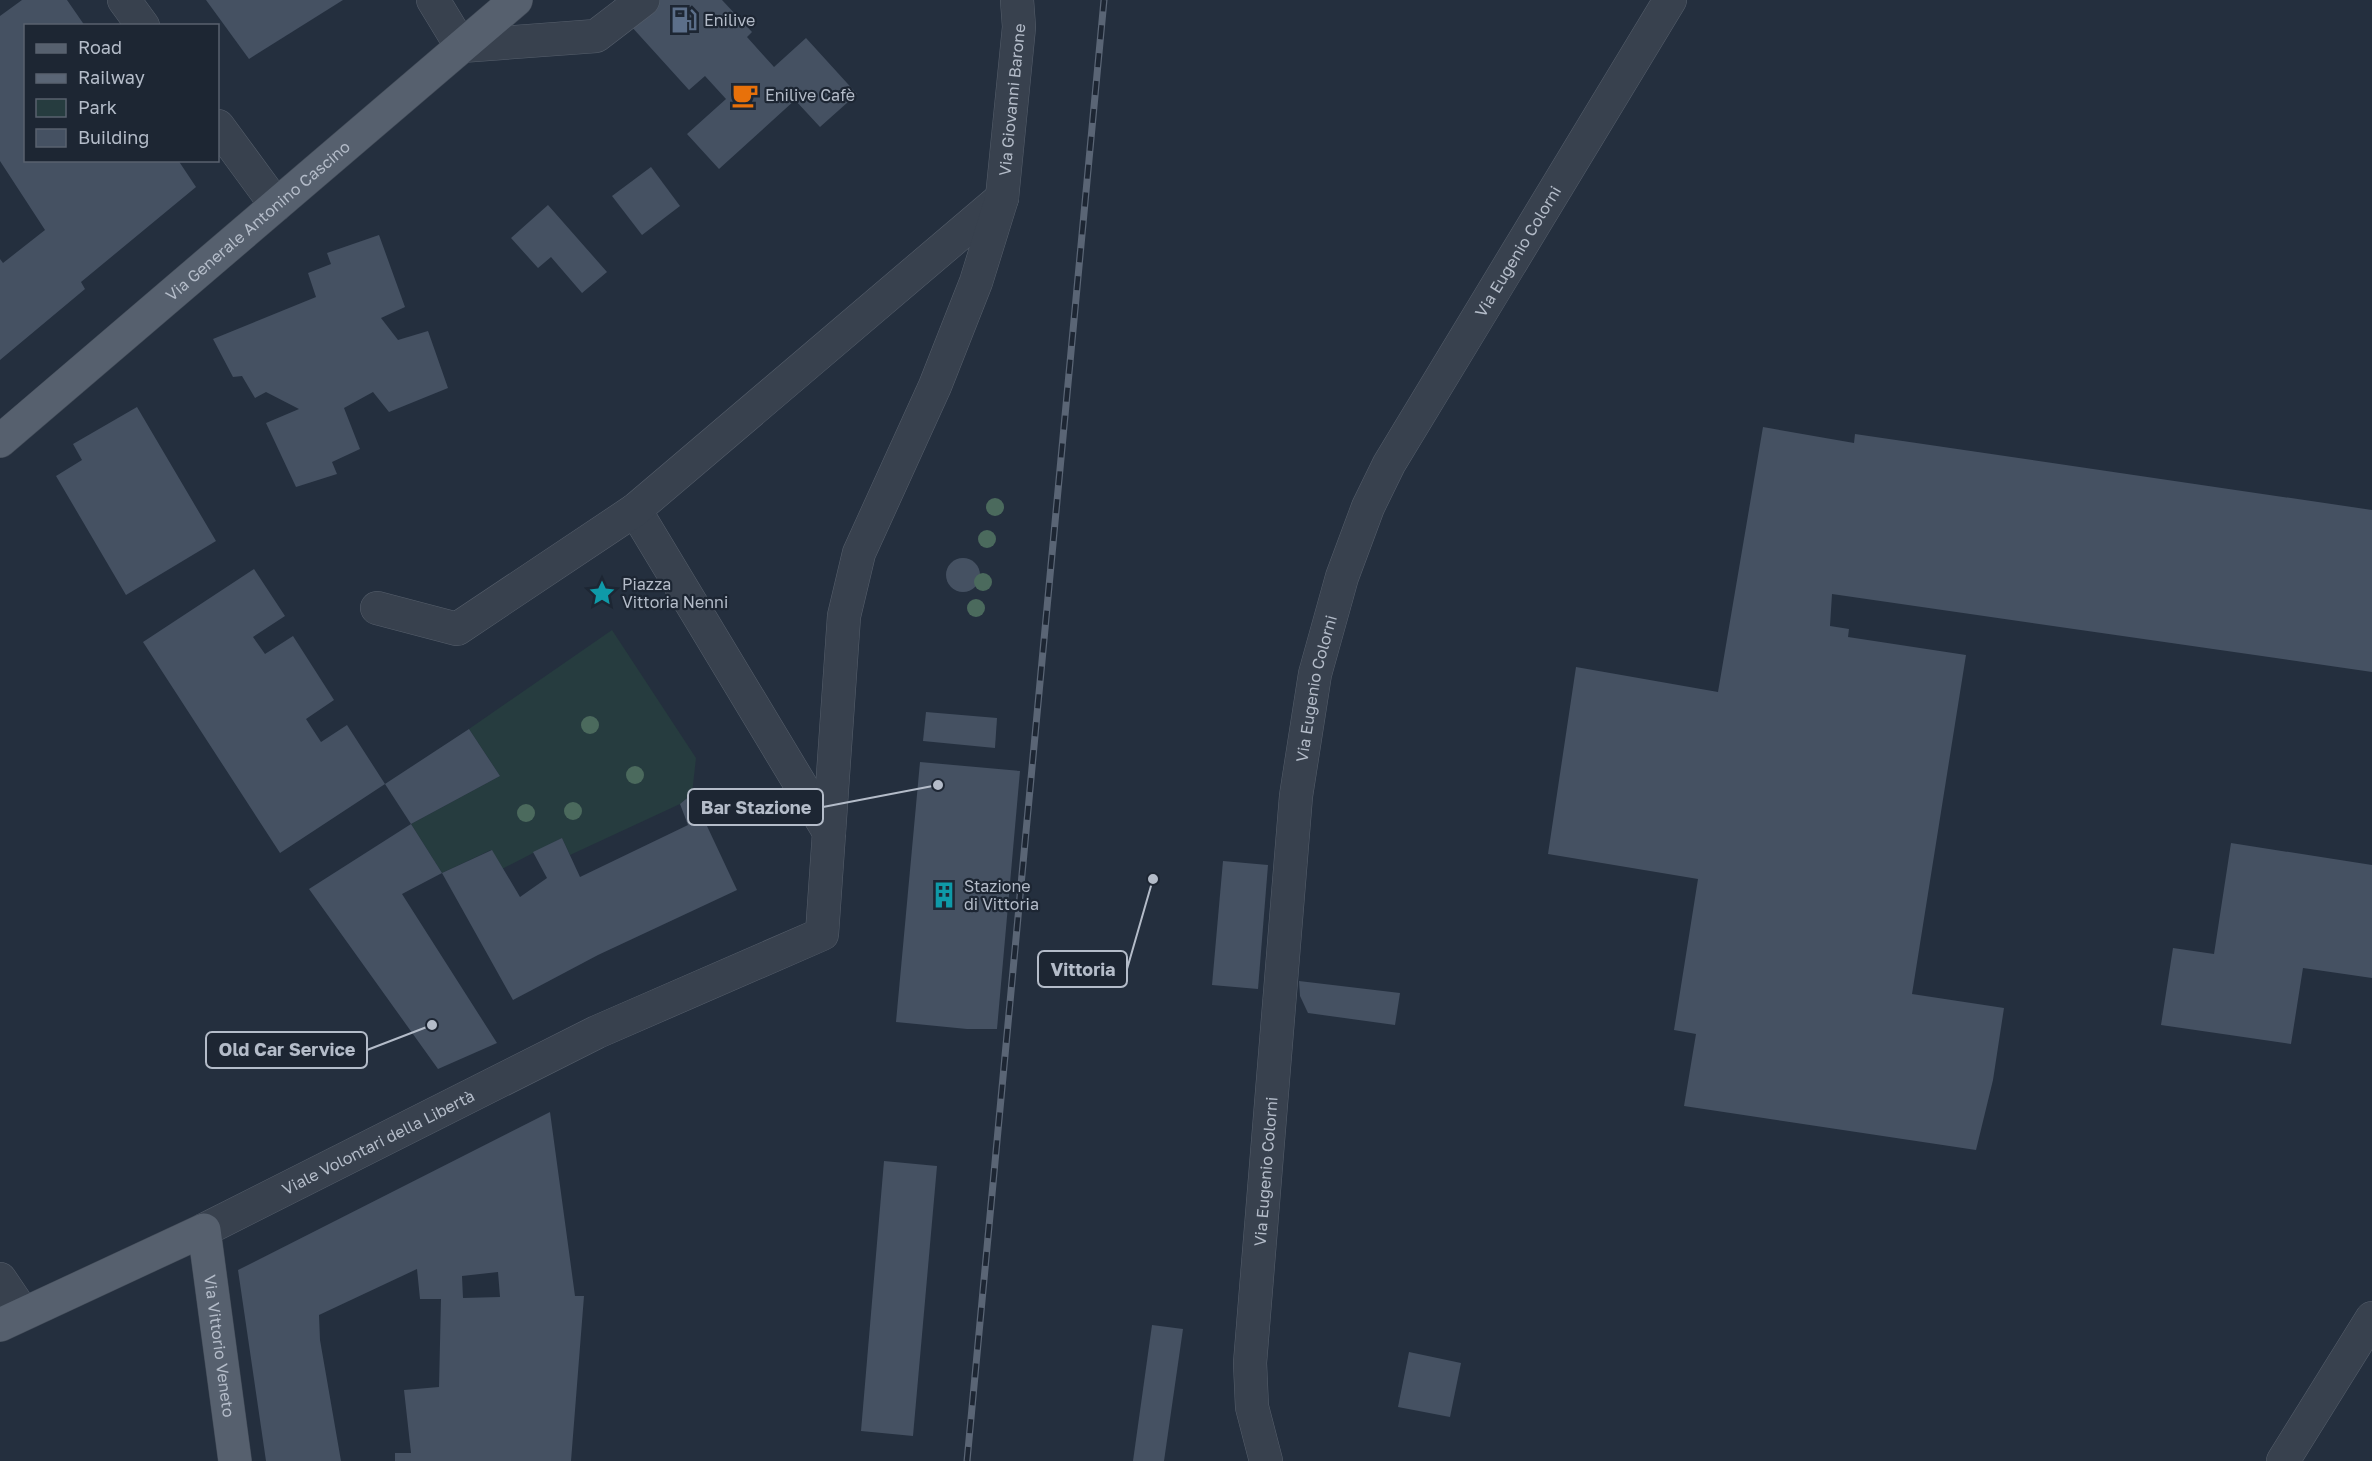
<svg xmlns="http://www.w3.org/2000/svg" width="2372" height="1461" font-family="'Golos Text',sans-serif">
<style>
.green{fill:#263c3f}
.building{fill:#455162;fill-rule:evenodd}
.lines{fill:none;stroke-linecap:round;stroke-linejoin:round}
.minor-casing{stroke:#565f6c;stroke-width:34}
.major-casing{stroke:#414a57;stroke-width:34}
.minor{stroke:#38414e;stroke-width:33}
.major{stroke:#56606e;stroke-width:33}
.rail-casing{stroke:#5a6575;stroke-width:7}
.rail{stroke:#1d2633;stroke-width:4.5;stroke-dasharray:14;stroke-linecap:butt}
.tree{fill:#4b6a5d}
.labels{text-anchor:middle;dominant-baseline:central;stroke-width:4.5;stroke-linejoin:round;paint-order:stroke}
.poi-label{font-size:16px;fill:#b4bcc9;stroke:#1d2633;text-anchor:start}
.street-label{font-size:16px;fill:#b4bcc9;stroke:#1d2633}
.leader{fill:none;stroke:#b4bcc9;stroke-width:2}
.callout-dot{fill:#b4bcc9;stroke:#1d2633;stroke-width:2}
.callout{fill:#1d2633;stroke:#b4bcc9;stroke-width:2}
.callout-label{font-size:18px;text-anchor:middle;font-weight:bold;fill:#b4bcc9}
</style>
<rect width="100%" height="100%" fill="#242f3e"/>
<polygon class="green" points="612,630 696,758 692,794 680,804 570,855 562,838 502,869 491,850 442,873 411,824 500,776 469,729"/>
<g class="building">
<polygon points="22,0 67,0 85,26 26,26 26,160 178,160 196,187 81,282 85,289 0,360 0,259 3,263 45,230 0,161 0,16"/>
<polygon points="206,0 343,0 249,59"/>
<polygon points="615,0 722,0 752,32 747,37 774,67 806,38 857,94 820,127 795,100 719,169 687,134 726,99 705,76 689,90 611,4"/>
<polygon points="651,167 680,206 642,235 612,196"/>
<polygon points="548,205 607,272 582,293 551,257 538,268 511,238"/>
<polygon points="379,235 405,307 381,318 398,340 428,331 448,388 389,412 373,392 344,408 360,449 332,462 337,474 296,487 266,423 299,409 266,392 255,398 242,376 233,377 213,339 316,297 308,273 331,264 327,253"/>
<polygon points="137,407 216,541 126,595 56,476 82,460 73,444"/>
<polygon points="1763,427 1854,443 1855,434 2372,510 2372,672 1832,594 1830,626 1849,629 1848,637 1966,655 1912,994 2004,1008 1993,1080 1976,1150 1684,1106 1696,1034 1674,1030 1698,879 1548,854 1576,667 1718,692"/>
<circle cx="963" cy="575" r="17"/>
<polygon points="254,569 285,616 253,637 265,654 293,636 334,700 306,719 321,742 347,725 385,784 469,729 500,776 411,824 442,873 492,850 520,897 547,878 533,852 562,838 580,877 688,825 680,804 692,794 737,890 598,955 513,1000 442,873 402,894 497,1043 438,1069 309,889 411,824 385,784 280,853 143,642"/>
<polygon points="926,712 997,718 995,748 923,741"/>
<polygon points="920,762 1020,771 997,1029 967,1029 896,1022"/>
<polygon points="2231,843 2372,865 2372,978 2303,968 2291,1044 2161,1025 2173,948 2214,954"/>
<polygon points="1223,861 1268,865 1258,989 1212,985"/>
<polygon points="1299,981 1400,993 1395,1025 1308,1013 1300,996"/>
<path d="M550,1112L575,1296H584L571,1461H395V1453H411L404,1390L439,1387L441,1299H420L417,1269L319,1315L320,1340L341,1461H266L238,1270ZM498,1272L500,1297L463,1298L462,1276Z"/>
<polygon points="884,1161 937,1166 913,1436 861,1431"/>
<polygon points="1152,1325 1183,1329 1164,1461 1133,1461"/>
<polygon points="1409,1352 1461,1363 1450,1417 1398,1407"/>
</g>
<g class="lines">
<g class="minor-casing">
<g id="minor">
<polyline points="124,0 143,26"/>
<polyline points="433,0 461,46 596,36 643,0"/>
<polyline points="218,126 276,205"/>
<polyline points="635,510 829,832"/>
<polyline points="377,608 457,629 635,510 1002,198"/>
<path id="s1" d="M204,1230L597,1032L822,934L844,616L859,553L935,386L976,282L1002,198L1019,27L1017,0"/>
<polyline points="0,1279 23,1313"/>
<path id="s2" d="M1266,1461L1252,1407L1250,1363L1296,796L1315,674L1342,577L1368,507L1389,464L1670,0"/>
<polyline points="2283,1461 2372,1318"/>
</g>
</g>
<g class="major-casing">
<g id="major">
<path id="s3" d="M0,441L516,0"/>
<path id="s4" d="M0,1325L204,1230L235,1461"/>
</g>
</g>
<use href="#minor" class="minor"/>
<use href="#major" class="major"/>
<g class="rail-casing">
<polyline id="rail" points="967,1461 1104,0"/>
</g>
<use href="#rail" class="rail"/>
</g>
<g class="tree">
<circle cx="995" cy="507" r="9"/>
<circle cx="987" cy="539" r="9"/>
<circle cx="983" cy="582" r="9"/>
<circle cx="976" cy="608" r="9"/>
<circle cx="590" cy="725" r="9"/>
<circle cx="635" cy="775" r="9"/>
<circle cx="573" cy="811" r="9"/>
<circle cx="526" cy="813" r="9"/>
</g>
<defs>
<g id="fuel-bare" transform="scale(2.07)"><path d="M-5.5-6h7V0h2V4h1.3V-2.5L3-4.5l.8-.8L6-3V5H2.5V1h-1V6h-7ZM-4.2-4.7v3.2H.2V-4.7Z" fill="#5c6f8a" stroke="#1d2633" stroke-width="2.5" paint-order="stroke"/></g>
<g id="cafe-bare" transform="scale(2.07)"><path d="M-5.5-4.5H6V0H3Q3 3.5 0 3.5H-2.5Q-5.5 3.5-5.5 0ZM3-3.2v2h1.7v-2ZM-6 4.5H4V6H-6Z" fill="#e8710a" stroke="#1d2633" stroke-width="2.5" paint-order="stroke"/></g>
<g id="sight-bare" transform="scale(2.07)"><path d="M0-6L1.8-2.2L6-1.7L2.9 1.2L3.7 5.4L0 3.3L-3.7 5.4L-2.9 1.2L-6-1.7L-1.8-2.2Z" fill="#0f9aa8" stroke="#1d2633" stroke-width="2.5" paint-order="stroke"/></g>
<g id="building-bare" transform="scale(2.07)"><path d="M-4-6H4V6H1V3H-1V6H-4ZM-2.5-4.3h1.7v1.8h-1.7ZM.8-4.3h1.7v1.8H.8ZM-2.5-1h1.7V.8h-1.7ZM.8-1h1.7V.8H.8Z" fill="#0f9aa8" stroke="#1d2633" stroke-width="2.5" paint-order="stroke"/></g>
</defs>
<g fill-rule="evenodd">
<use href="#fuel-bare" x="684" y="20"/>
<use href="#cafe-bare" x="745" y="95"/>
<use href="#sight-bare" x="602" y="593"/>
<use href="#building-bare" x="944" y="895"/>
</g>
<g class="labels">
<g class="poi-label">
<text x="704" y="20">Enilive</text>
<text x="765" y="95">Enilive Cafè</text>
<text x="622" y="584">Piazza<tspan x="622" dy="18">Vittoria Nenni</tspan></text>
<text x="964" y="886">Stazione<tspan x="964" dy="18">di Vittoria</tspan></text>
</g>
<g class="street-label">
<text stroke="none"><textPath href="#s1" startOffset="1551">Via Giovanni Barone</textPath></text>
<text stroke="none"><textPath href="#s3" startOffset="339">Via Generale Antonino Cascino</textPath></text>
<text stroke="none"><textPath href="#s2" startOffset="1264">Via Eugenio Colorni</textPath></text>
<text stroke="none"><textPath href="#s2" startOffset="778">Via Eugenio Colorni</textPath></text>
<text stroke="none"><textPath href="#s1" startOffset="195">Viale Volontari della Libertà</textPath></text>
<text stroke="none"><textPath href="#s2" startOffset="292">Via Eugenio Colorni</textPath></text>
<text stroke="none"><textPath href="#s4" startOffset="342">Via Vittorio Veneto</textPath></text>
</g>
</g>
<path class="leader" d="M938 785L823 807M1153 879L1127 969M432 1025L367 1050"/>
<g class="callout-dot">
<circle cx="938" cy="785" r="6"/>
<circle cx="1153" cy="879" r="6"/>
<circle cx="432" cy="1025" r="6"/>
</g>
<g class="callout">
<rect x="688" y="789" width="135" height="36" rx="6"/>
<rect x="1038" y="951" width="89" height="36" rx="6"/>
<rect x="206" y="1032" width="161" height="36" rx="6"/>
</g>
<g class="callout-label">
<text x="756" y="814">Bar Stazione</text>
<text x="1083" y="976">Vittoria</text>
<text x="287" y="1056">Old Car Service</text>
</g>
<rect x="24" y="24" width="195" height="138" fill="#1d2633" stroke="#59626f" stroke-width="1.5"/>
<rect x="36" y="44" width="30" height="9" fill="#56606e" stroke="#59626f" stroke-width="1.5"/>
<text x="78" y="54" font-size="18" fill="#b4bcc9">Road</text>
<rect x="36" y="74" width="30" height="9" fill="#5a6575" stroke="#59626f" stroke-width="1.5"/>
<text x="78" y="84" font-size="18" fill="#b4bcc9">Railway</text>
<rect x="36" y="99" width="30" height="18" fill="#263c3f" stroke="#59626f" stroke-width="1.5"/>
<text x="78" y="114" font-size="18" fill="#b4bcc9">Park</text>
<rect x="36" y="129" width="30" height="18" fill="#455162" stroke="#59626f" stroke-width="1.5"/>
<text x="78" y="144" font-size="18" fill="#b4bcc9">Building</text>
</svg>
